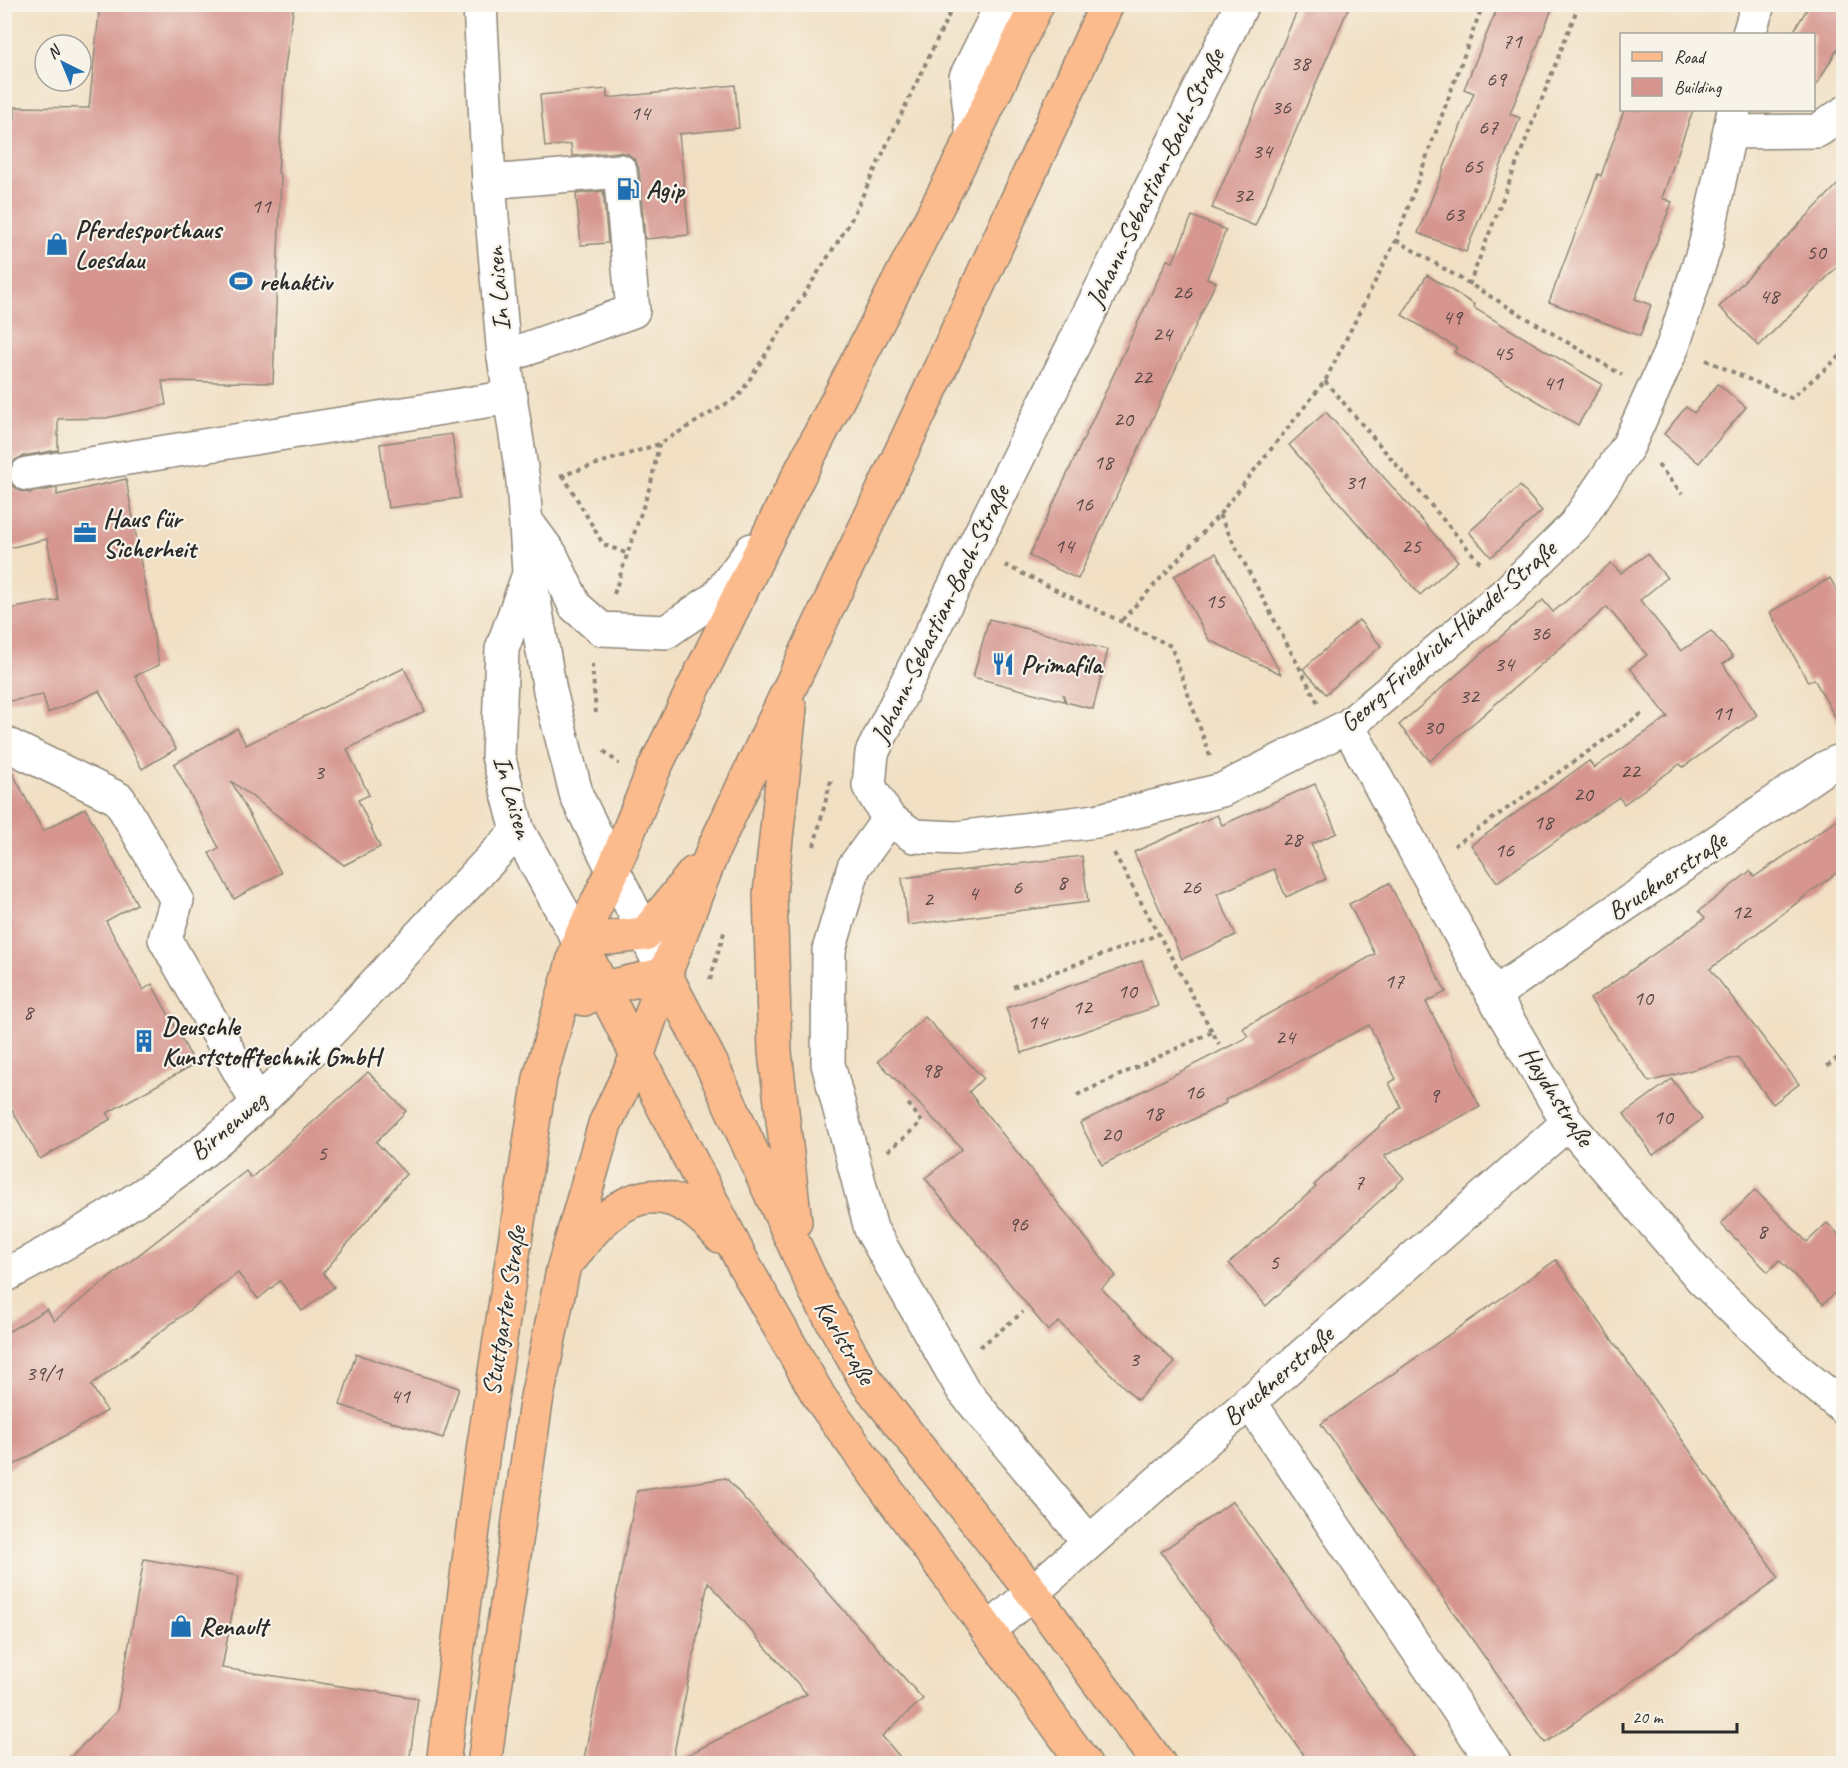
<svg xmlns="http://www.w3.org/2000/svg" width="1848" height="1768" font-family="Caveat,sans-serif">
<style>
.building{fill:#d6968f;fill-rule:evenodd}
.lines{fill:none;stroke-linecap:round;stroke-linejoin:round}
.minor-casing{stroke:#8e8678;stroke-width:36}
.major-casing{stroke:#8e8678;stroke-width:36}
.path{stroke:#8e8678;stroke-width:4;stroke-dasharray:4.5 4.5;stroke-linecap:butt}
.minor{stroke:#fff;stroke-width:33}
.major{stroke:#fbbb8d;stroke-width:33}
.labels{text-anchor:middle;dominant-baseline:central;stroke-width:4.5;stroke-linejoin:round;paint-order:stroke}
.number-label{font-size:22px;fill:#564644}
.street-label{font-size:26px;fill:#2b2b2b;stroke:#f7f3e8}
.poi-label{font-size:26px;font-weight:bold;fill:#2b2b2b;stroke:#f7f3e8;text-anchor:start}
</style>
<rect width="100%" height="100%" fill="#f7f3e8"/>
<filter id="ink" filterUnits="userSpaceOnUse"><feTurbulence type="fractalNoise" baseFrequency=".0167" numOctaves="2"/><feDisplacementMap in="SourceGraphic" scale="12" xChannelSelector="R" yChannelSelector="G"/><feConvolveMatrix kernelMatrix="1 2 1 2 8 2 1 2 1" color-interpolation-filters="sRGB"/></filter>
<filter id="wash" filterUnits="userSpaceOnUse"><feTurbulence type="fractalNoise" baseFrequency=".008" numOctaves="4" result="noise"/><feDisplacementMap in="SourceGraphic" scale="24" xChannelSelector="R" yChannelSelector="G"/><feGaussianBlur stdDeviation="1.35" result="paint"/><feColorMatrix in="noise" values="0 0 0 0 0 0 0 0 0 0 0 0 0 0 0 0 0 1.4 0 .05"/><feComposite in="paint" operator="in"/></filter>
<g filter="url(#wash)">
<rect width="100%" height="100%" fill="#f1e0c4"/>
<g id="blocks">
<g class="building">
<polygon points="100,4 294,4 285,67 278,172 281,177 273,383 162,381 166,405 106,418 58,419 58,450 23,456 15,460 9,468 8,476 12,485 20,491 29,493 57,488 57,495 126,479 159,665 135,676 176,749 142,769 99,691 48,713 43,695 4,702 4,610 58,600 47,539 4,549 4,118 15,118 15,107 89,108"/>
<polygon points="1300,4 1350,4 1255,226 1212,208"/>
<polygon points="1499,4 1554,4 1510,114 1520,118 1466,252 1418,233 1474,93 1464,89"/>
<polygon points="1810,4 1844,4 1844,38 1814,89 1814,34 1792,34"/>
<polygon points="735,85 739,128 679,134 689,235 645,239 639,169 636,161 628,154 618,152 572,156 571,144 545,147 540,95 607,89 607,98"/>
<polygon points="1624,110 1693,110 1662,198 1672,202 1635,299 1651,305 1640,336 1549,302 1598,174 1601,176"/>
<polygon points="1844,178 1844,260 1759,346 1719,307"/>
<polygon points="603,191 608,243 581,245 576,194"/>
<polygon points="1192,216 1226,230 1207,278 1216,282 1078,579 1029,556 1167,260 1173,262"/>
<polygon points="1427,275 1475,305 1474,308 1602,384 1578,425 1454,352 1457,348 1402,315"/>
<polygon points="1718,384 1746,407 1699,463 1664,434 1686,407 1694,413"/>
<polygon points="1326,412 1458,561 1420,595 1289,445"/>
<polygon points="452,434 460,498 388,508 380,444"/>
<polygon points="1520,486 1542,511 1491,557 1469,532"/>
<polygon points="1216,553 1242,602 1281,674 1209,640 1174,576"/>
<polygon points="1647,554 1667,578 1640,600 1681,651 1711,631 1733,657 1723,664 1757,715 1683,767 1680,764 1624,804 1619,797 1497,882 1471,845 1589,761 1594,768 1668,717 1630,668 1647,655 1607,607 1430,761 1399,725 1543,600 1553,612 1611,563 1621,573"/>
<polygon points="1830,578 1844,603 1844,733 1814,679 1808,682 1770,612"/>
<polygon points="989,619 1108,650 1093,709 1066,702 1063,694 1064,701 973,677"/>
<polygon points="1359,620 1381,646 1326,694 1303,669"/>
<polygon points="404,668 425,711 347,749 369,795 358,800 380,847 344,865 231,781 281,873 234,899 209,853 219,848 174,764 237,728 246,745"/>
<polygon points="4,764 9,766 43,831 85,808 137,904 106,921 143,990 152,984 195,1064 107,1113 111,1119 40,1159 4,1096"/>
<polygon points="1315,784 1337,833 1311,844 1326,879 1286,897 1274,869 1217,894 1236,935 1182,959 1134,852 1217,815 1222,825"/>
<polygon points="1844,815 1844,867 1710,969 1799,1084 1773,1104 1737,1057 1649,1082 1590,999 1705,918 1699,911 1750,871 1754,877"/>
<polygon points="1082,856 1088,902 908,925 902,878"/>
<polygon points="1389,883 1446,992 1426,1002 1480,1107 1384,1156 1404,1178 1266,1306 1229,1263 1316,1187 1314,1185 1401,1107 1389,1083 1396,1079 1369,1025 1225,1100 1226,1103 1102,1165 1080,1123 1248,1037 1243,1028 1375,954 1349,904"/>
<polygon points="1142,961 1158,1006 1022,1053 1006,1008"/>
<polygon points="925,1017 983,1078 969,1092 1116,1276 1101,1288 1175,1363 1137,1400 1059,1322 1048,1331 925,1178 962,1149 878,1061"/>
<polygon points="368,1072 406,1111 376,1142 406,1174 323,1273 334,1287 302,1311 280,1281 258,1299 238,1273 91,1385 107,1411 4,1471 4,1334 47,1309 54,1321 246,1171 251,1178"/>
<polygon points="1672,1079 1702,1119 1653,1155 1624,1114"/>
<polygon points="1755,1190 1807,1242 1827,1223 1844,1240 1844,1284 1823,1304 1779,1260 1768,1272 1721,1224"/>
<polygon points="1556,1260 1779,1578 1545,1743 1321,1424"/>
<polygon points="356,1354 459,1388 443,1438 340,1405"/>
<path d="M726,1478L923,1699L882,1736L906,1764H583L637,1491ZM708,1582L807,1694L672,1763Z"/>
<polygon points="1233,1501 1418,1764 1310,1764 1161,1552"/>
<polygon points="144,1559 239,1576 222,1668 418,1698 409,1764 63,1764 117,1711"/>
</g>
</g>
</g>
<g filter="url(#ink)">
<use href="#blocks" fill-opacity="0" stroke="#8e8678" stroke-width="1.5"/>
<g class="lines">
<g class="minor-casing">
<g id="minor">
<polyline points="480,4 489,182 504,357 523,481 529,572 550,691 577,797 665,974"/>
<polyline points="1242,4 872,753 869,786 889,819 914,836 957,838 1096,821 1222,790 1348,726 1506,593 1575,525 1628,446 1673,346 1706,243 1734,110"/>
<polyline points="1749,34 1758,4"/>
<polyline points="1730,132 1817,131 1844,113"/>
<polyline points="973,137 966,77 1002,4"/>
<polyline points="489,182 620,171 633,311 504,357"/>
<polyline points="27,474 511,397"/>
<polyline points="526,521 551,555 575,606 601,629 666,632 717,597 752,550"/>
<polyline points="529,574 502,649 498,756 518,831 579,941"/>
<polyline points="1348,726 1493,995 1568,1123 1702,1279 1794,1367 1844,1408"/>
<polyline points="4,743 119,799 177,900 165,939 258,1104"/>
<polyline points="889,819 854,867 829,950 828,1064 871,1229 963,1390 1089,1542"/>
<polyline points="1493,995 1825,768 1844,759"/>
<path d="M4,1276C94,1229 185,1174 258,1103C349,1017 430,921 518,831"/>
<polyline points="1249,1401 1495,1764"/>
<polyline points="988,1631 1568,1123"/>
</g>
</g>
<g class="major-casing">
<g id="major">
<polyline points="790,709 770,894 775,1052 795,1222"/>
<polyline points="579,941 744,1265 820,1398 1085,1764"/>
<polyline points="579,941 645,934 694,873"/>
<polyline points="665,974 711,1063 816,1292 866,1381 1032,1592 1159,1764"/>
<polyline points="584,999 604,988 665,974"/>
<path d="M573,1256C617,1194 664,1170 720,1236"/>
<polyline points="443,1764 484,1444 540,1078 579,941 613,870 654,769 780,512 973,137 1037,4"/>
<polyline points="484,1764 536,1402 563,1270 605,1124 638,1054 665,974 714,848 928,395 1107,4"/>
</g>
</g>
<g class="path">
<polyline points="1396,240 1622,375"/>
<polyline points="1469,285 1579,4"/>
<polyline points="1706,360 1791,398 1844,353"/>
<polyline points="1325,381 1482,565"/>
<polyline points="1658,465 1682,494"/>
<polyline points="563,475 603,544 628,554"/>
<polyline points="560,476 659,444 739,396 849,224 954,4"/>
<polyline points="1219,515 1318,703"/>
<polyline points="1005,565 1171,646 1210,756"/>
<polyline points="614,594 651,483 659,444"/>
<polyline points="1122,620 1219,515 1325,381 1396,240 1483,4"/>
<polyline points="592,664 596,713"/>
<polyline points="604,751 619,764"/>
<polyline points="814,846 831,780"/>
<polyline points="1454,846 1644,712"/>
<polyline points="1114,853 1219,1044"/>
<polyline points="710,980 725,929"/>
<polyline points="1013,987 1157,935"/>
<polyline points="1827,1066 1844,1053"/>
<polyline points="1077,1095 1212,1032"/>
<polyline points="888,1151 922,1122 907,1102"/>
<polyline points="980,1347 1023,1312"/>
</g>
<use href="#minor" class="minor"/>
<use href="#major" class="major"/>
</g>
</g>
<defs>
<g id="fuel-bare" transform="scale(1.8)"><path d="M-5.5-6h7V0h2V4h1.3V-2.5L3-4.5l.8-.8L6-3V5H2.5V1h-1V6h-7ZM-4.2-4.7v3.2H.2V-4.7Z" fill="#1f6fb2" stroke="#f7f3e8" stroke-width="2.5" paint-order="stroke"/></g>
<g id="shop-bare" transform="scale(1.8)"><path d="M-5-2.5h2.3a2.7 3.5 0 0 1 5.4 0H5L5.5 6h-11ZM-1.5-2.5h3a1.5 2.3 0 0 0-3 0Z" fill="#1f6fb2" stroke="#f7f3e8" stroke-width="2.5" paint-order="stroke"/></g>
<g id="stadium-bare" transform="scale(1.8)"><path d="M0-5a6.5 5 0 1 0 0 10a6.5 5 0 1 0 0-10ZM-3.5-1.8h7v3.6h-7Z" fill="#1f6fb2" stroke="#f7f3e8" stroke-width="2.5" paint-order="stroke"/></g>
<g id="office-bare" transform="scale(1.8)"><path d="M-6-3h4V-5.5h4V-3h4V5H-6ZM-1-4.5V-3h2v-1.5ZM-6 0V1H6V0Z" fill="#1f6fb2" stroke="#f7f3e8" stroke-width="2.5" paint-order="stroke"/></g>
<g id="restaurant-bare" transform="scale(1.8)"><path d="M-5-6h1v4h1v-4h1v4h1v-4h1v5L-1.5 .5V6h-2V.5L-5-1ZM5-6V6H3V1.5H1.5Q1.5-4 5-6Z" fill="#1f6fb2" stroke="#f7f3e8" stroke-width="2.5" paint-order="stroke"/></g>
<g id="building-bare" transform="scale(1.8)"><path d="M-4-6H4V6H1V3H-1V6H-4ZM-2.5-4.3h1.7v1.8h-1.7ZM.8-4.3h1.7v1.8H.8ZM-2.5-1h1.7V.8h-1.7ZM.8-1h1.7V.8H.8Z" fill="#1f6fb2" stroke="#f7f3e8" stroke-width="2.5" paint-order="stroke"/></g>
</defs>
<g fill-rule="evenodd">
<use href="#fuel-bare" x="628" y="189"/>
<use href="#shop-bare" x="57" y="244"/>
<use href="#stadium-bare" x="241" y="281"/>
<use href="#office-bare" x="85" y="533"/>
<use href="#restaurant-bare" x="1003" y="664"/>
<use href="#building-bare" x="144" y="1041"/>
<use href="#shop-bare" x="181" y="1626"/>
</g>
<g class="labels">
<g class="number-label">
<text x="1512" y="41">71</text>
<text x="1300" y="63">38</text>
<text x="1496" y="79">69</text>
<text x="1281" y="107">36</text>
<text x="640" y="113">14</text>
<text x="1488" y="127">67</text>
<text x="1262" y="151">34</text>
<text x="1473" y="166">65</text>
<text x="1243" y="195">32</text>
<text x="261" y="206">11</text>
<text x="1454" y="214">63</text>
<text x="1816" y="252">50</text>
<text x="1182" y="292">26</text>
<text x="1769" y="296">48</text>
<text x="1452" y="317">49</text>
<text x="1162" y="334">24</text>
<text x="1503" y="353">45</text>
<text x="1142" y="377">22</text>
<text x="1553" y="383">41</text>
<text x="1123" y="419">20</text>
<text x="1103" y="462">18</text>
<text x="1355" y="482">31</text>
<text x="1083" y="504">16</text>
<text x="1064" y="546">14</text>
<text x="1411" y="546">25</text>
<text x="1215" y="601">15</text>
<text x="1540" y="633">36</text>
<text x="1504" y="664">34</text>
<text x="1469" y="696">32</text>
<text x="1722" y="713">11</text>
<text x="1433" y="727">30</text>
<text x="1630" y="771">22</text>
<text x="319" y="772">3</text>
<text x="1583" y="794">20</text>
<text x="1543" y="822">18</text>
<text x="1292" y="839">28</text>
<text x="1504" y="850">16</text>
<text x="1062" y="882">8</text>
<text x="1017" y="887">6</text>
<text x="1191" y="887">26</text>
<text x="973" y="893">4</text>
<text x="928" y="899">2</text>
<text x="1741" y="912">12</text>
<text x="1394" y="981">17</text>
<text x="1127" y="991">10</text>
<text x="1643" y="998">10</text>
<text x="1082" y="1007">12</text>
<text x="28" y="1012">8</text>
<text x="1037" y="1022">14</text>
<text x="1285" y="1037">24</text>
<text x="931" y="1070">98</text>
<text x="1194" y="1092">16</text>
<text x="1434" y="1095">9</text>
<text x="1153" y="1113">18</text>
<text x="1663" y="1117">10</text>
<text x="1111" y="1134">20</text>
<text x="322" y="1153">5</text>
<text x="1359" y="1182">7</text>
<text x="1018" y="1224">96</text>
<text x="1762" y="1231">8</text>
<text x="1274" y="1262">5</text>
<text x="1134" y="1359">3</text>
<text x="44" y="1373">39/1</text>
<text x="400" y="1396">41</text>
</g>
<g class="street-label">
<text transform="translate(1155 178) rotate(-64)">Johann-Sebastian-Bach-Straße</text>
<text transform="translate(498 289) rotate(-95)">In Laisen</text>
<text transform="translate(940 614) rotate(-64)">Johann-Sebastian-Bach-Straße</text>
<text transform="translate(1448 636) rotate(-41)">Georg-Friedrich-Händel-Straße</text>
<text transform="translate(513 797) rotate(74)">In Laisen</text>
<text transform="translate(1667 876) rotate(-34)">Brucknerstraße</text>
<text transform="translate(1557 1096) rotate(57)">Haydnstraße</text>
<text transform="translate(228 1126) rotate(-40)">Birnenweg</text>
<text transform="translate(504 1311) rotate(-81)">Stuttgarter Straße</text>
<text transform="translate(845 1342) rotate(59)">Karlstraße</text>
<text transform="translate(1278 1376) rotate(-41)">Brucknerstraße</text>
</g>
<g class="poi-label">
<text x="646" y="189">Agip</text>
<text x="75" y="229">Pferdesporthaus<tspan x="75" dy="30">Loesdau</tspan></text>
<text x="259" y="281">rehaktiv</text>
<text x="103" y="518">Haus für<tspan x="103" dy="30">Sicherheit</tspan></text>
<text x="1021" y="664">Primafila</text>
<text x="162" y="1026">Deuschle<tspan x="162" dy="30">Kunststofftechnik GmbH</tspan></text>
<text x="199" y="1626">Renault</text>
</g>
</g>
<rect width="1848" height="1768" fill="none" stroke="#f7f3e8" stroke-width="24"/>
<rect x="1620" y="33" width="195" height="78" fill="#f7f3e8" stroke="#a5a39c" stroke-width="1.5"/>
<rect x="1632" y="52" width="30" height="9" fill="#fbbb8d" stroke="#a5a39c" stroke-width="1.5"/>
<text x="1674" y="63" font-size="18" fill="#2b2b2b">Road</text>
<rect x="1632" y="78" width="30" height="18" fill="#d6968f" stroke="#a5a39c" stroke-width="1.5"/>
<text x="1674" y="93" font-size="18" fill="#2b2b2b">Building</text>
<g transform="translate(63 63) rotate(317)"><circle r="28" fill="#f7f3e8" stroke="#a5a39c" stroke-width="1.5"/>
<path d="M0-4.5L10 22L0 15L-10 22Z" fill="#1f6fb2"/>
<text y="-9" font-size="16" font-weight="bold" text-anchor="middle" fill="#2b2b2b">N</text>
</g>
<path d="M1623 1723v9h114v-9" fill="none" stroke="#2b2b2b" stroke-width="3"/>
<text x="1632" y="1723" font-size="18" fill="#2b2b2b" stroke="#f7f3e8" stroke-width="4.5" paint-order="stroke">20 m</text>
</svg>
